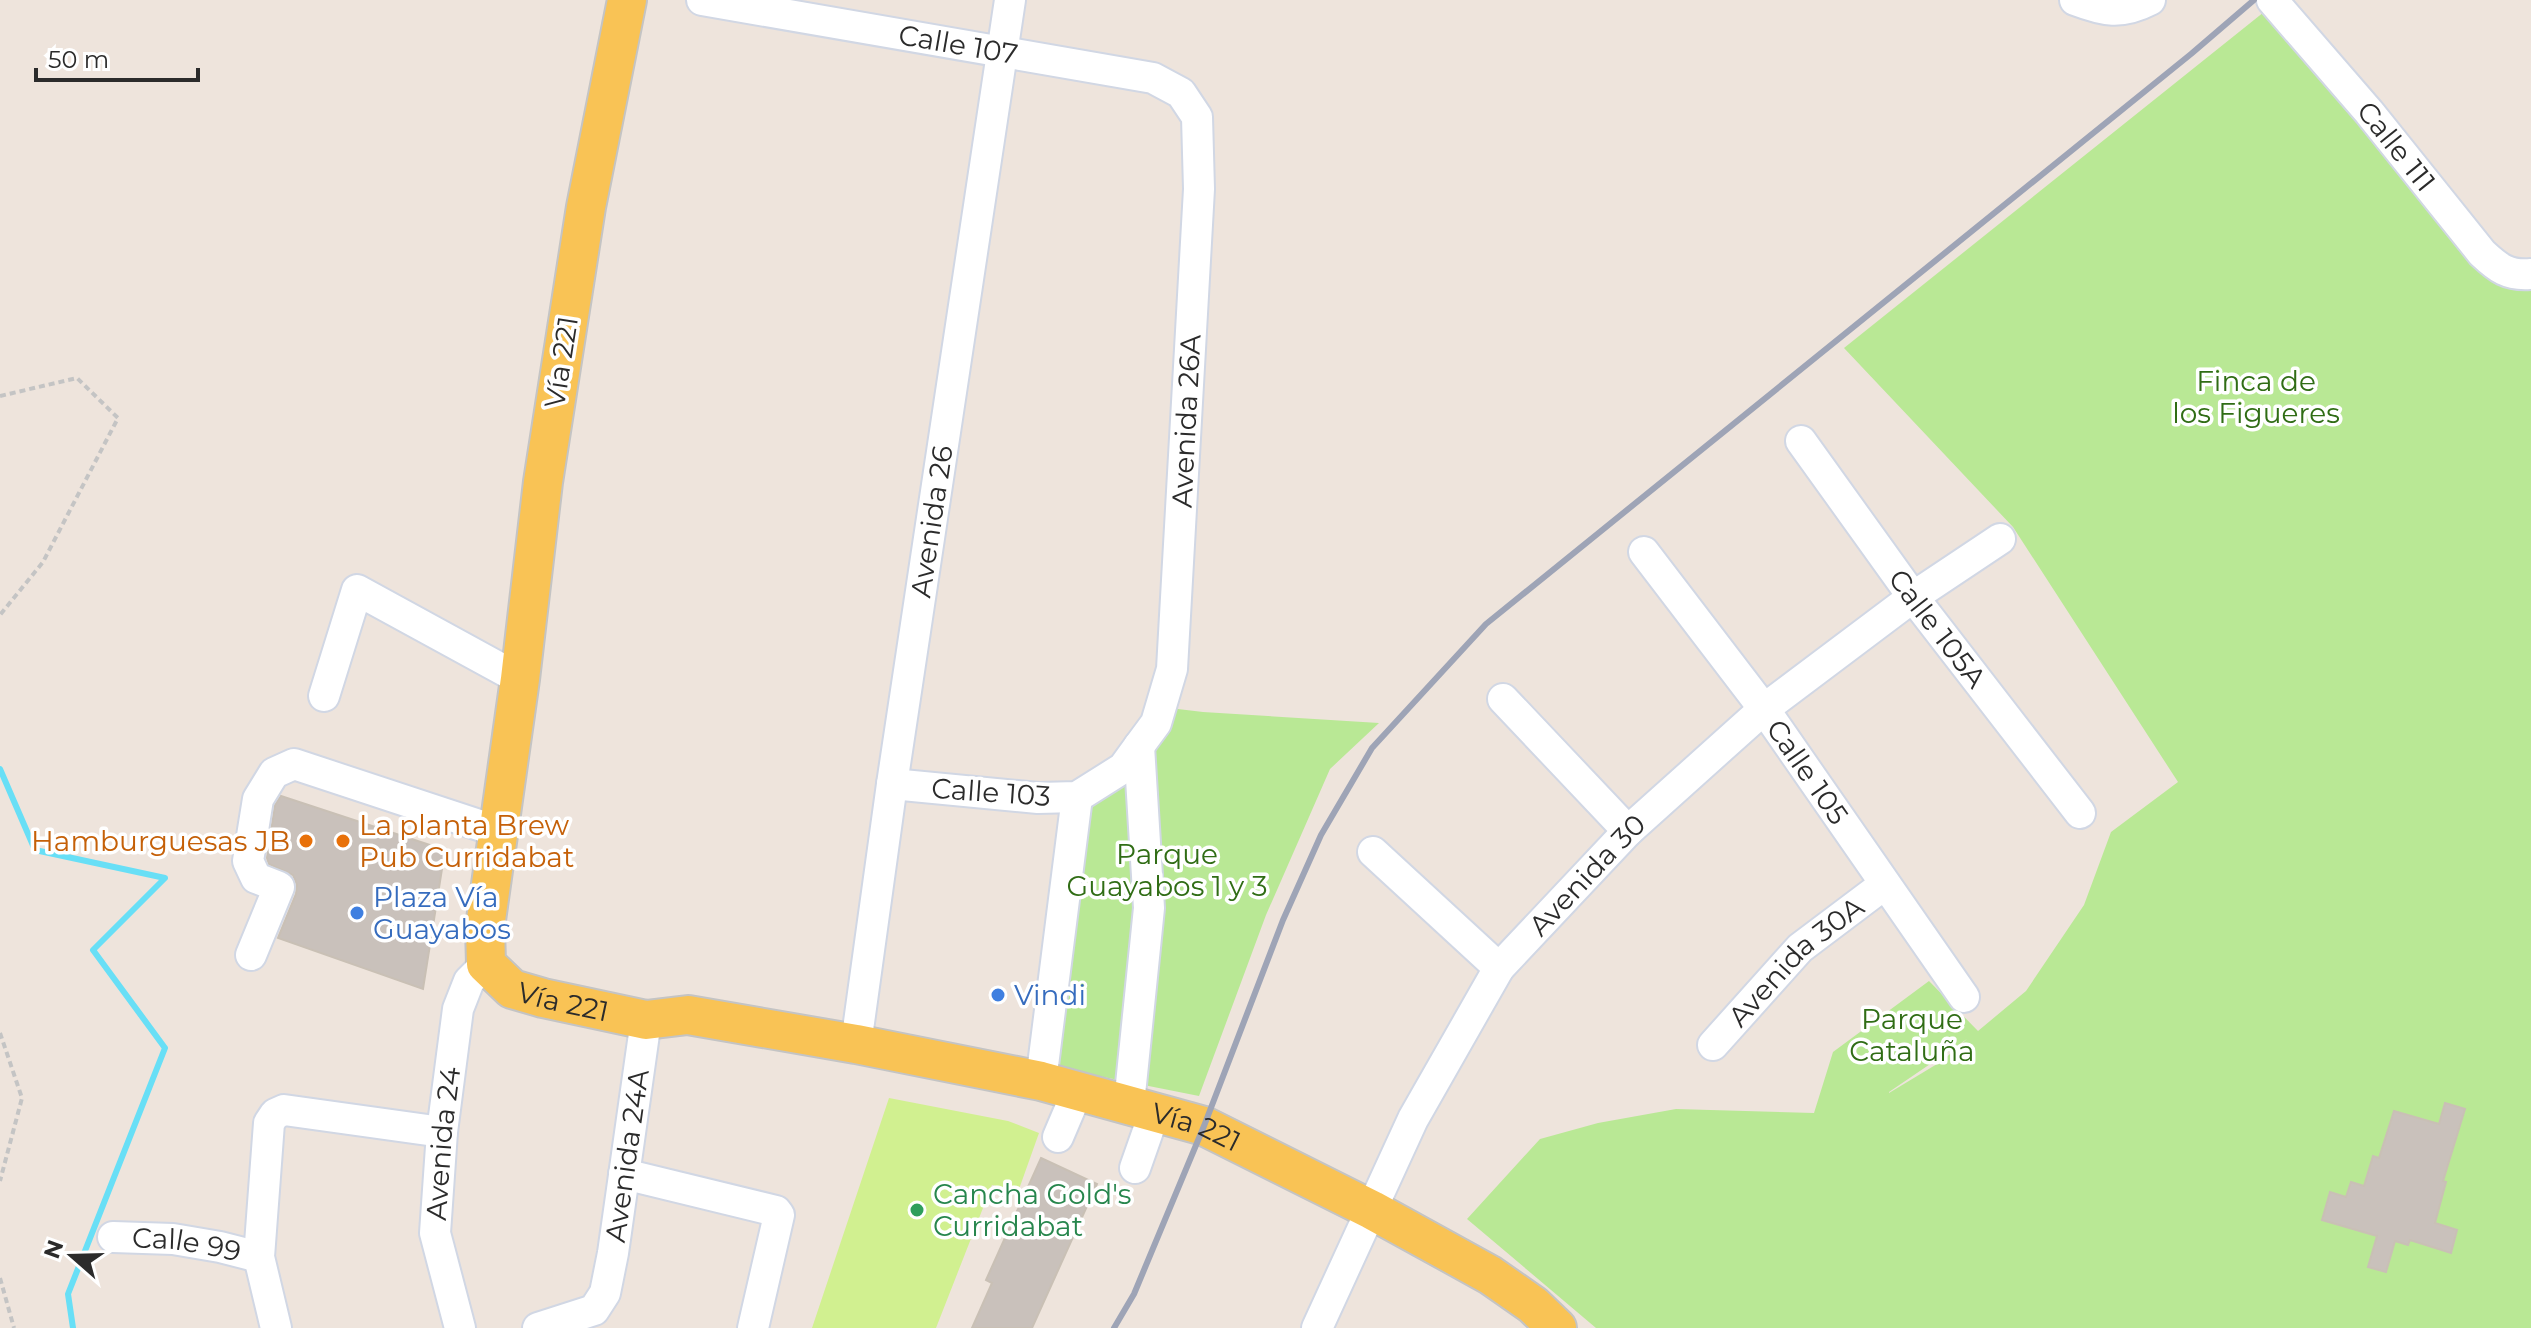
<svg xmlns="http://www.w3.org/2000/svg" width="2531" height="1328" font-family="Montserrat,sans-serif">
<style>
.green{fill:#b9e895;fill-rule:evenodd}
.pitch{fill:#d1f090}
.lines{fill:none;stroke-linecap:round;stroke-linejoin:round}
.stream{stroke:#68dff6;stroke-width:6}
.building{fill:#c9c1bb;stroke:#c9c0b5;stroke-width:2}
.minor-casing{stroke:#d1d7e4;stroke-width:34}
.major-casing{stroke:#c4c4c4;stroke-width:42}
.path{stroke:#c4c4c4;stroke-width:4;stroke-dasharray:6 4;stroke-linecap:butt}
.minor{stroke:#fff;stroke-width:30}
.major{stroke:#f9c355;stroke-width:38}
.rail{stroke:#9ea4b6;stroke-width:6}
.food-dot{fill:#e8710a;stroke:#fff;stroke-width:3}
.shop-dot{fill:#3f7fe0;stroke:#fff;stroke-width:3}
.leisure-dot{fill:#2e9e5b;stroke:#fff;stroke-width:3}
.labels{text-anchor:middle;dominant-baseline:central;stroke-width:7;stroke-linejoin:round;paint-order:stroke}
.street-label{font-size:28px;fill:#2b2b2b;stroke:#fff}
.park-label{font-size:28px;fill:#306d15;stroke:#fff}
.food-label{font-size:28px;fill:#c56008;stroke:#fff;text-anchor:start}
.shop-label{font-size:28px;fill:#366cbe;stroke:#fff;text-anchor:start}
.leisure-label{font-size:28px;fill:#27864d;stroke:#fff;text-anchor:start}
</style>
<rect width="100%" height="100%" fill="#eee4dc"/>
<g class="green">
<path d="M2279,0L2507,270L2531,274V1328H1596L1467,1219L1540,1139L1598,1123L1676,1109L1814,1113L1833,1052L1929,981L1978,1031L2026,991L2084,905L2111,832L2178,782L2013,527L1844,348ZM1967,1039L1942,1061L1889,1093V1092Z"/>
<polygon points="1161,707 1203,712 1379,723 1330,769 1266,915 1199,1096 1033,1063 1065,802 1115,773"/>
</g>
<polygon class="pitch" points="889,1098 1008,1121 1039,1133 1018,1192 992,1185 936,1328 812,1328"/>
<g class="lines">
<polyline class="stream" points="0,769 35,850 165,878 93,950 165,1048 68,1294 73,1328"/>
</g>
<g class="building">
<polygon points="281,796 445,850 423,989 278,938 296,894 297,885 293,875 269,864 267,858 275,805"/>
<polygon points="2445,1103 2465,1109 2443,1181 2446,1182 2435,1223 2457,1230 2451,1253 2410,1240 2408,1245 2395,1241 2386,1272 2368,1267 2377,1236 2322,1220 2330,1192 2346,1197 2351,1182 2364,1186 2373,1156 2379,1158 2394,1111 2439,1124"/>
<polygon points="1041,1158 1097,1184 1032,1328 972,1328 992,1283 986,1280"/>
</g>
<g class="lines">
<g class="minor-casing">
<g id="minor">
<path id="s1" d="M702,0L1153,78L1181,93L1197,117L1199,189L1172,669L1156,723L1139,746L1123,768L1077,797L1038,798L892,784"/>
<path d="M2075,0C2104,11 2121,15 2150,0"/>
<path id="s2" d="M2272,0L2369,112L2482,253C2498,268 2508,276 2531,274"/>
<path id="s3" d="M1801,441L1913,597L2080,813"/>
<path id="s4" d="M1644,552L1764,709L1964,997"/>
<polyline points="324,696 357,590 520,679"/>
<polyline points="1503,699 1628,831"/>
<polyline points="1373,852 1499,968"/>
<polyline points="251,955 279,887 256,878 248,861 258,799 274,773 294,764 497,831"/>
<path id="s5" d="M856,1044L892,784L1010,0"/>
<path id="s6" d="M1713,1045L1800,948L1885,884"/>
<polyline points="1041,1081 1077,797"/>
<polyline points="1129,1104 1149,908 1139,746"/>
<polyline points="1058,1137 1078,1090"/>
<polyline points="1135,1168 1155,1111"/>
<polyline points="624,1174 776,1211 779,1215 753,1328"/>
<path id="s7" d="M113,1237L173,1239L220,1247L259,1257"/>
<polyline points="276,1328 259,1257 269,1123 275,1114 284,1110 442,1132"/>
<path id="s8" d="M460,1328L435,1233L442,1132L458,1009L469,981L486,964"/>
<path id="s9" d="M538,1328L594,1310L605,1293L613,1253L646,1020"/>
<path id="s10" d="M1317,1328L1413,1119L1499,968L1628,831L1764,709L1913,597L2000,539"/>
</g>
</g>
<g class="major-casing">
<g id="major">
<path id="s11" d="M627,0L586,207L543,482L520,679L485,927L486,964L512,989L543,998L646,1020L688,1015L856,1044L1041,1081L1204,1126L1372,1210L1490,1275L1533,1305L1557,1328"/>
</g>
</g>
<g class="path">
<polyline points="0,396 77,378 118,418 43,562 0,615"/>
<polyline points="0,1033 22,1098 0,1181"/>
<polyline points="0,1278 14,1328"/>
</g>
<use href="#minor" class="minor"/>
<use href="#major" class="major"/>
<polyline class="rail" points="1114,1328 1134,1294 1204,1126 1283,920 1321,835 1372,748 1486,624 2191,54 2254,0"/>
</g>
<g class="food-dot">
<circle cx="306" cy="841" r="8"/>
<circle cx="343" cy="841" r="8"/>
</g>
<g class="shop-dot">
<circle cx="357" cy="913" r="8"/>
<circle cx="998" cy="995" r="8"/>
</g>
<circle class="leisure-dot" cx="917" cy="1210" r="8"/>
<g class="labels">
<g class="street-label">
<text stroke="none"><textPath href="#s1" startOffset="260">Calle 107</textPath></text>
<text stroke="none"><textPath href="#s2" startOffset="192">Calle 111</textPath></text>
<text transform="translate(561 362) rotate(-81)">Vía 221</text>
<text transform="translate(1186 421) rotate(-87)">Avenida 26A</text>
<text stroke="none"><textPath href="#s5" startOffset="528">Avenida 26</textPath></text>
<text stroke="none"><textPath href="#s3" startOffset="232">Calle 105A</textPath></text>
<text stroke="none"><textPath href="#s4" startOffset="274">Calle 105</textPath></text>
<text transform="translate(991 792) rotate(4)">Calle 103</text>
<text stroke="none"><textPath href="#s10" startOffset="532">Avenida 30</textPath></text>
<text stroke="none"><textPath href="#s6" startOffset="118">Avenida 30A</textPath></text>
<text stroke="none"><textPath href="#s11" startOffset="1064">Vía 221</textPath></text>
<text stroke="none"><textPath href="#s11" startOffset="1712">Vía 221</textPath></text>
<text stroke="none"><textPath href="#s8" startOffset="188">Avenida 24</textPath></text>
<text stroke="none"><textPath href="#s9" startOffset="218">Avenida 24A</textPath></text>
<text stroke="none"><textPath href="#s7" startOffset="74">Calle 99</textPath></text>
</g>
<g class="park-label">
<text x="2256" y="381">Finca de<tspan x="2256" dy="32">los Figueres</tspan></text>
<text x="1167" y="854">Parque<tspan x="1167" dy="32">Guayabos 1 y 3</tspan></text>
<text x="1912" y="1019">Parque<tspan x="1912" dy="32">Cataluña</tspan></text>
</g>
<g class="food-label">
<text x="359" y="825">La planta Brew<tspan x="359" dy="32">Pub Curridabat</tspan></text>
<text x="290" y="841" text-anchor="end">Hamburguesas JB</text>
</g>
<g class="shop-label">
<text x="373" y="897">Plaza Vía<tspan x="373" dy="32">Guayabos</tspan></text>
<text x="1014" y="995">Vindi</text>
</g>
<g class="leisure-label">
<text x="933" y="1194">Cancha Gold's<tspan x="933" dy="32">Curridabat</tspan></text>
</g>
</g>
<g transform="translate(72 1256) rotate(290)" stroke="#ffffff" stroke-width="6" paint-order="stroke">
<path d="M0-6L14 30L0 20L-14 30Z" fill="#2b2b2b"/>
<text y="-12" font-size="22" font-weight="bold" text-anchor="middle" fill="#2b2b2b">N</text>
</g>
<path d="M36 68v12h162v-12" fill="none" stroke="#2b2b2b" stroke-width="4"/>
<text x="48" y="68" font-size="24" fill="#2b2b2b" stroke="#ffffff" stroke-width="6" paint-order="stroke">50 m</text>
</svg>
